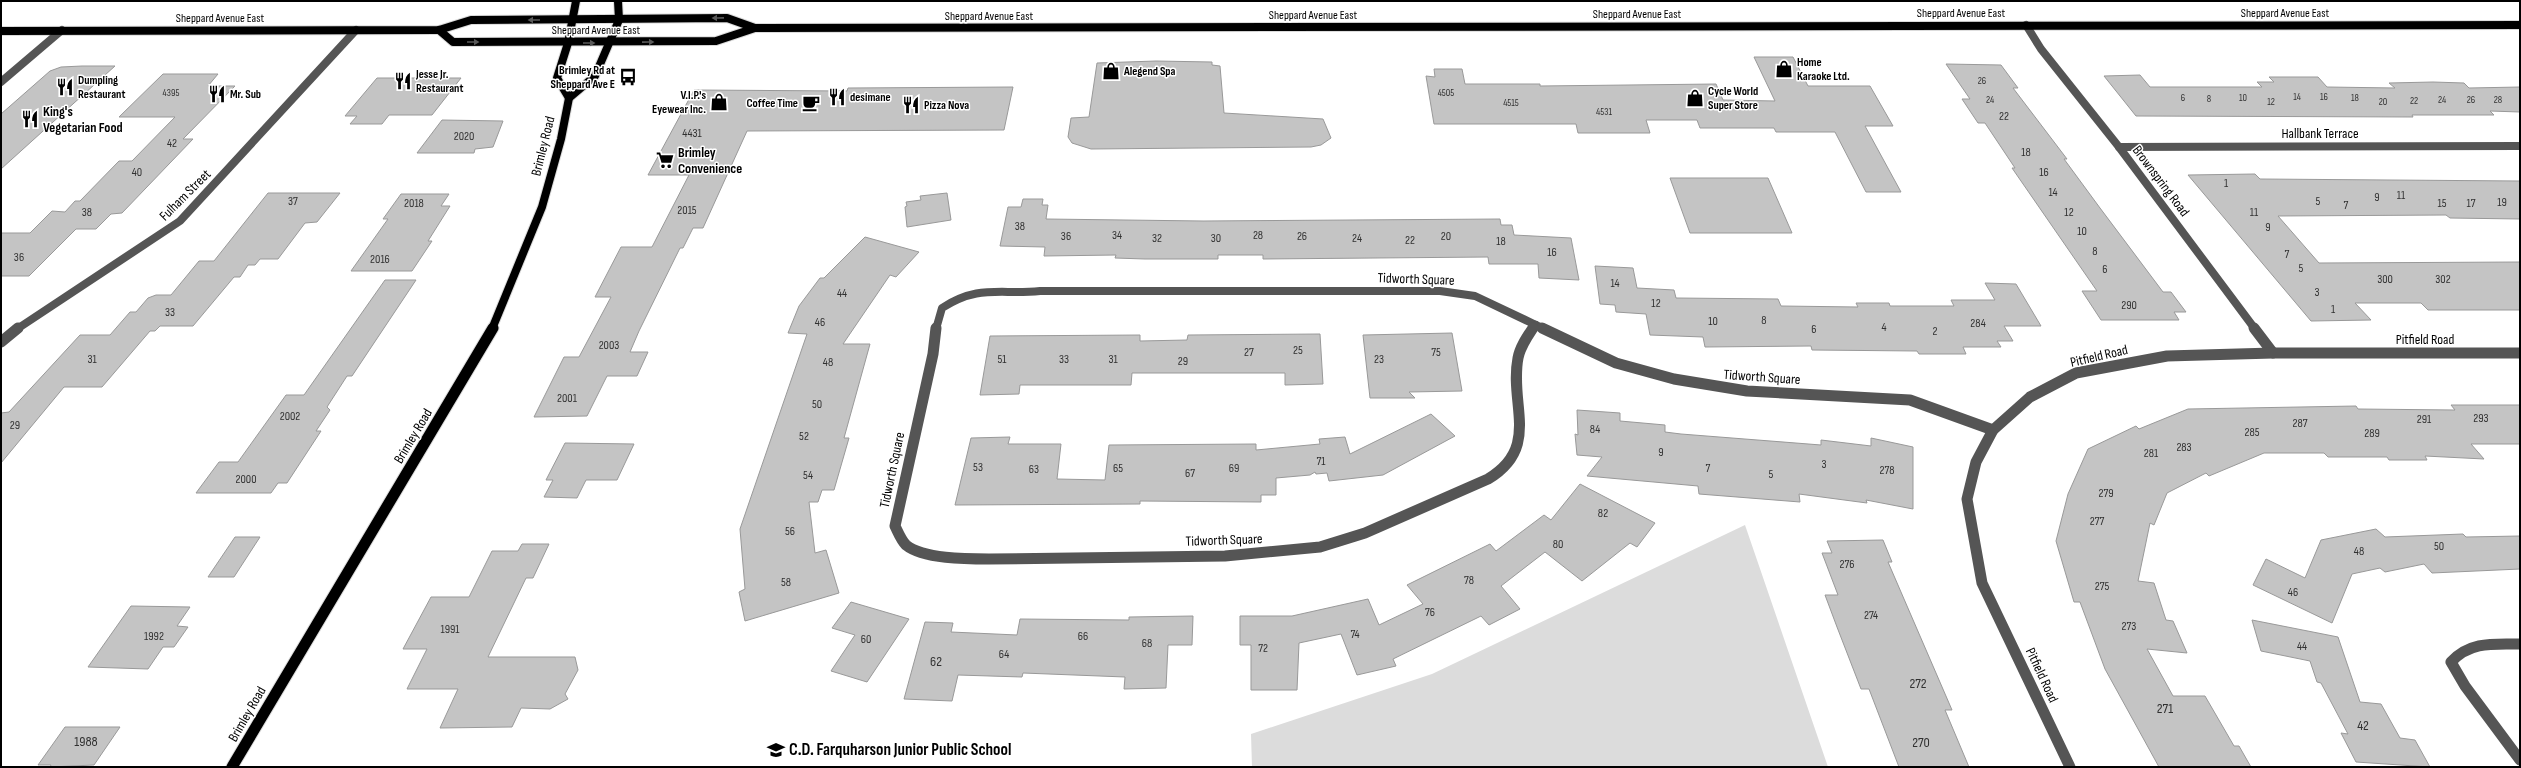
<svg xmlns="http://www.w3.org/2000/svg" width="2521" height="768" font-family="'Sofia Sans Condensed',sans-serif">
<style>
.green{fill:#dcdcdc}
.building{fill:#c4c4c4;stroke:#999}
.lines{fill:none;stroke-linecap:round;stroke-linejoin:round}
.major-far1-casing{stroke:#dbdbdb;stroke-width:10}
.major-casing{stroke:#dbdbdb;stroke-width:13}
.minor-far1{stroke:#555;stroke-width:8}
.minor{stroke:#555;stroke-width:11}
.major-far1{stroke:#000;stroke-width:8}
.major{stroke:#000;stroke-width:11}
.oneway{fill:#595959}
.labels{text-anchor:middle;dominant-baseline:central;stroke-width:3;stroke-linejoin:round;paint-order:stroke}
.far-number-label{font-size:10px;fill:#313131}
.far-street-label{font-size:12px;fill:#000;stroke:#fff}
.far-poi-label{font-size:12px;font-weight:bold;fill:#000;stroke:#fff;text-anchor:start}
.number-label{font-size:12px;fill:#313131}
.poi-label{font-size:14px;font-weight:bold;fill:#000;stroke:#fff;text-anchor:start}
.street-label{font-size:14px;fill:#000;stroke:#fff}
.near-number-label{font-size:14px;fill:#313131}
.near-poi-label{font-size:17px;font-weight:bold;fill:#000;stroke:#fff;text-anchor:start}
</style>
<rect width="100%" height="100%" fill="#fff"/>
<polygon class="green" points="1745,525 1828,767 1252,767 1251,734 1432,674"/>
<g class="building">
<polygon points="1754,57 1793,57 1808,86 1870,86 1893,126 1865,126 1901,192 1866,192 1835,132 1776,132 1774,128 1700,128 1697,120 1646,120 1650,133 1578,133 1576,124 1434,124 1426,76 1435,77 1434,69 1462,69 1465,84 1540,84 1540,86 1716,84 1723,100 1775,101"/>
<polygon points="1156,61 1212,62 1212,65 1220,66 1224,113 1323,119 1331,138 1321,145 1311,147 1091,149 1072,143 1068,137 1071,118 1089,117 1097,63"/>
<polygon points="1946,64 2001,65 2018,88 2013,88 2067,159 2064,159 2100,208 2163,292 2171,292 2186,312 2174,312 2179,320 2101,320 2082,291 2097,291 2012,168 2015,168 1985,123 1978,123 1962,99 1970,99"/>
<polygon points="82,66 115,66 1,169 1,114 50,71 61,67"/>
<polygon points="163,74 218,74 208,86 235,86 183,139 193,139 122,213 111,214 96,229 76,229 29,276 1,276 1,233 30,233 52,211 65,212 75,201 80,201 119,161 132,161 175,117 119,117"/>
<polygon points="2140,75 2150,87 2262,87 2257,82 2274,82 2269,77 2318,77 2327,87 2395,88 2389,83 2433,82 2464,83 2469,88 2520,87 2520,112 2490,111 2494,115 2412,115 2413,117 2136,116 2104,76"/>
<polygon points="377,78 461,78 432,115 389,115 382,124 350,124 357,116 345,116"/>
<polygon points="1013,87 1004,130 747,131 703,228 693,228 683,248 680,248 639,331 630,352 648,352 637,376 607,376 587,416 534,417 564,357 579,357 611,297 595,297 621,247 652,247 689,175 648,175 694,90 847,91 848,88"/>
<polygon points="442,120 503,121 493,147 475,149 474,153 417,153"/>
<polygon points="2255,174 2260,179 2520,181 2520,219 2450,218 2446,215 2278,216 2319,263 2520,262 2520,310 2428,310 2421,303 2355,303 2371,320 2311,321 2188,175"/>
<polygon points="1670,178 1768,178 1792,233 1690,233"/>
<polygon points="268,193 340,193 317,222 305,223 278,259 260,259 255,265 248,265 240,277 234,277 193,326 160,326 155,331 150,331 102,387 64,387 1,463 1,413 9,412 80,335 110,335 130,312 136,312 148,298 156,295 171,295 199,261 214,261"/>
<polygon points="947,193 951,220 907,227 905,207 907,206 906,202 921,200 920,196"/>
<polygon points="401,194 449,194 441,206 450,206 428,241 432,241 412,271 351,271 388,219 383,219"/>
<polygon points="1023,199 1043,199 1042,205 1048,205 1046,219 1203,221 1500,219 1501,225 1512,225 1514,235 1571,238 1579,280 1539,278 1538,264 1489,264 1488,257 1263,259 1263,255 1218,255 1218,259 1145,259 1115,258 1116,255 1044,256 1045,247 1000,246 1008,207 1021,207"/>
<polygon points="865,237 919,252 896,277 890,275 843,344 870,344 844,438 849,438 834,490 822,490 818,502 809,502 815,553 826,550 839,593 745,621 739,592 745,589 740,529 807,334 788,333 799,306 820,278 824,278"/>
<polygon points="1595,266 1633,268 1637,288 1674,290 1676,298 1778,299 1781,306 1858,307 1856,303 1889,303 1890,306 1954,306 1951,300 1995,300 1985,283 2016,284 2041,326 2004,326 2013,341 1997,341 2001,347 1963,347 1966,354 1919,354 1917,351 1812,350 1811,346 1705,347 1703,337 1650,335 1646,314 1616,312 1615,305 1600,304"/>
<polygon points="385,280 416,280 352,376 347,376 327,407 330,410 316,431 321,431 287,483 278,483 271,493 196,493 219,462 238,462 286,395 304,395"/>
<polygon points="1452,333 1462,391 1409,392 1415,398 1370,398 1363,335"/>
<polygon points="1320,334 1323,384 1285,385 1285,373 1132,373 1131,385 1020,385 1019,394 980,395 990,336 1140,335 1140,341 1187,340 1188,335"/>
<polygon points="2451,405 2520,405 2520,444 2471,444 2484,459 2425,456 2427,460 2389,460 2387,457 2328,457 2324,453 2264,453 2209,476 2206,473 2167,493 2154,525 2150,523 2138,581 2154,583 2166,620 2173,621 2187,653 2147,649 2173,696 2205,696 2234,746 2239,746 2251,767 2159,767 2105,669 2080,602 2074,602 2056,541 2068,494 2088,449 2136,426 2139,429 2188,409 2356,406 2358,409 2455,410"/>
<polygon points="1577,410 1620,413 1620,421 1665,425 1665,432 1681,434 1821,445 1821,440 1871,446 1871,438 1913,447 1913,509 1866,500 1867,503 1799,494 1800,502 1699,494 1698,486 1587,476 1602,457 1577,455 1575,434 1578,435"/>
<polygon points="1431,414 1455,436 1383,475 1329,481 1327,473 1316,474 1315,472 1310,475 1276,478 1276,495 1261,495 1261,502 1140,501 1140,504 955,505 971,438 1010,437 1008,444 1061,444 1057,479 1105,480 1109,445 1256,444 1256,450 1320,444 1319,439 1345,437 1350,454"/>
<polygon points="565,443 634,444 617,480 586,480 577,498 544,497 553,480 546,480"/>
<polygon points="1580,484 1655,523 1637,547 1630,543 1582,581 1545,552 1501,586 1520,609 1489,625 1481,616 1393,659 1396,666 1357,675 1341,634 1299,643 1297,690 1251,690 1251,645 1240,645 1240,616 1292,616 1368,599 1379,625 1423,604 1407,585 1490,544 1496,551 1544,515 1551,520"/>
<polygon points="2376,529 2385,537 2463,534 2466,537 2520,536 2520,569 2432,573 2424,564 2385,572 2380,568 2352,574 2332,623 2253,585 2266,559 2305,578 2321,540"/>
<polygon points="235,537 260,537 234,577 208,577"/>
<polygon points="1883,540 1892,562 1888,562 1952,710 1945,710 1969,767 1899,767 1869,689 1861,689 1837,627 1825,595 1838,595 1822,553 1832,553 1827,541"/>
<polygon points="522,544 549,544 533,578 526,578 488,657 575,657 578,670 565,694 568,699 550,709 521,708 512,727 440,728 458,689 407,689 427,649 403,649 431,597 469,597 492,551 518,551"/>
<polygon points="851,602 909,619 867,682 831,671 855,635 832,628"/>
<polygon points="131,606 190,607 177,626 188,627 174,647 163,647 148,669 88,667"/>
<polygon points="1193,616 1192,645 1168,645 1166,688 1124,689 1125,677 1023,673 1022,677 958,675 952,701 904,699 925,622 953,623 951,632 1017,635 1020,619 1129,620 1129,617"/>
<polygon points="2252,620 2338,637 2360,702 2381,704 2400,738 2415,740 2430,767 2356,762 2341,733 2348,734 2321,683 2317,682 2310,661 2261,651"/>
<polygon points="65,727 120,727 94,765 50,767 51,765 38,765"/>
</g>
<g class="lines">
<g class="major-far1-casing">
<g id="major-far1">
<polyline points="439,30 453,42 716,41 755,28 2520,25"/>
<polyline points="1,31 439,30 471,20 727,18 755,28"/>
<polyline points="569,98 557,78 568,43 576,1"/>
<polyline points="492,329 542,207 561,139 569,98 595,76 619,20 618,1"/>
</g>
</g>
<g class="major-casing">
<polyline id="major" points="232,767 493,328"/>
</g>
<g class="minor-far1">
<polyline points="2026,25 2041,49 2119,147 2255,329"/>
<polyline points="1,82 62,30"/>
<polyline points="2119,147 2520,146"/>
<polyline points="1536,325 1544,329"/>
<polyline points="17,329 180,221 356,30"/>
<path d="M936,329L942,308C979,284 1000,295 1040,291H1440L1475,296L1536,325"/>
<polyline points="1533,329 1536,325"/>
</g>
<g class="minor">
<path d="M936,328L933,354L895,526C898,532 901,540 906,545C923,559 967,559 989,559L1225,556L1320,547L1365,533L1488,479C1541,447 1509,405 1518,358C1520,347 1527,337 1533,328"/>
<polyline points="1542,328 1616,363 1674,379 1747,391 1910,400 1993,430"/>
<polyline points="2254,328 2273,353"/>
<polyline points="1,342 18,328"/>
<path d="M2520,644C2494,644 2470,641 2451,662L2465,686L2520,760"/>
<polyline points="2070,767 1982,583 1967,499 1976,462 1993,430 2030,397 2076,373 2167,356 2273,353 2520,353"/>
</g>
<use href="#major-far1" class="major-far1"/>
<use href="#major" class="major"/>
</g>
<defs><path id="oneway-solid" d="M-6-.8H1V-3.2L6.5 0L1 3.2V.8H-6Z"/></defs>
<g class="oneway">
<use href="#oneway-solid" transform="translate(718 18) rotate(179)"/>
<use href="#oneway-solid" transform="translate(534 20) rotate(-180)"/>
<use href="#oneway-solid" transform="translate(473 42)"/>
<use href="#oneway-solid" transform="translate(648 42) rotate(-1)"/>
<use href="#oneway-solid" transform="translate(589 43)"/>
</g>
<defs>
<g id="shop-bare" transform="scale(1.38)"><path d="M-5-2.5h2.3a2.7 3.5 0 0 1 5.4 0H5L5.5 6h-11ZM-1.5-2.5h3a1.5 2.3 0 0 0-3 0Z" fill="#000" stroke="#fff" stroke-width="2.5" paint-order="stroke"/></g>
<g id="bus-bare" transform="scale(1.38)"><path d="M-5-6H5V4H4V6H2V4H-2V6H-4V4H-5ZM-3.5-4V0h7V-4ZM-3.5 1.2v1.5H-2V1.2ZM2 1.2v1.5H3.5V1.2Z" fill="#000" stroke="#fff" stroke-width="2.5" paint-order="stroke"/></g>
<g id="restaurant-bare" transform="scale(1.38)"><path d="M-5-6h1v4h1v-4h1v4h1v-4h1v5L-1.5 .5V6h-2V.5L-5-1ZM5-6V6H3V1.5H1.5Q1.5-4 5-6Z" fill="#000" stroke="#fff" stroke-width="2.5" paint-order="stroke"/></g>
<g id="cafe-bare" transform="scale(1.38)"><path d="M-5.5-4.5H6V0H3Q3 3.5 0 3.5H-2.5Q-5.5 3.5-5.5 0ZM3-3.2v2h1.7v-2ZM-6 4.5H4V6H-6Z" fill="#000" stroke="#fff" stroke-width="2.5" paint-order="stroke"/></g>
<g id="supermarket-bare" transform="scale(1.38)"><path d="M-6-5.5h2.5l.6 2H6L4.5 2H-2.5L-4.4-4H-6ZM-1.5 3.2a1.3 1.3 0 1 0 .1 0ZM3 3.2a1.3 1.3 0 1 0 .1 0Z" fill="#000" stroke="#fff" stroke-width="2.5" paint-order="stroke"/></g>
<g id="school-bare" transform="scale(1.38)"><path d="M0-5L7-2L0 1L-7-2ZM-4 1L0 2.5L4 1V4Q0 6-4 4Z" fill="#000" stroke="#fff" stroke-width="2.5" paint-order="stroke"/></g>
</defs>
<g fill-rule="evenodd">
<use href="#shop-bare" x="1784" y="69"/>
<use href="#shop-bare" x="1111" y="71"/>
<use href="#bus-bare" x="628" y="77"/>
<use href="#restaurant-bare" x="403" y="81"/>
<use href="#restaurant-bare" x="65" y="87"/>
<use href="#restaurant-bare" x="217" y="94"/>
<use href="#restaurant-bare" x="837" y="97"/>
<use href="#shop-bare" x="1695" y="98"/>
<use href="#shop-bare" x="719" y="102"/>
<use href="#cafe-bare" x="811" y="103"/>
<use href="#restaurant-bare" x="911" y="105"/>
<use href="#restaurant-bare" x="30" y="119"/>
<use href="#supermarket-bare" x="665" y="160"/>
<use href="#school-bare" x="776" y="750"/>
</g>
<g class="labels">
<g class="far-number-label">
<text x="1982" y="81">26</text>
<text x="171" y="93">4395</text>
<text x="1446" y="93">4505</text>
<text x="2297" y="97">14</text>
<text x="2324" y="97">16</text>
<text x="2183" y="98">6</text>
<text x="2243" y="98">10</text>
<text x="2355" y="98">18</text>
<text x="2209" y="99">8</text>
<text x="1990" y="100">24</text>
<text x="2442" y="100">24</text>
<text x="2471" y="100">26</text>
<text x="2498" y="100">28</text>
<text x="2414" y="101">22</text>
<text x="2271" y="102">12</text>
<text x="2383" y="102">20</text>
<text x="1511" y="103">4515</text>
<text x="1604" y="112">4531</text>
</g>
<g class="far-street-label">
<text x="1961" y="13">Sheppard Avenue East</text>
<text x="2285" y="13">Sheppard Avenue East</text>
<text x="1637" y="14">Sheppard Avenue East</text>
<text x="1313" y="15">Sheppard Avenue East</text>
<text x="989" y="16">Sheppard Avenue East</text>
<text x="220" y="18">Sheppard Avenue East</text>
<text x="596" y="30">Sheppard Avenue East</text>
</g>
<g class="far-poi-label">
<text x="1797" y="62">Home<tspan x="1797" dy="14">Karaoke Ltd.</tspan></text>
<text x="615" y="70" text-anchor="end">Brimley Rd at<tspan x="615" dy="14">Sheppard Ave E</tspan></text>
<text x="1124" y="71">Alegend Spa</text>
<text x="416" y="74">Jesse Jr.<tspan x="416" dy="14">Restaurant</tspan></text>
<text x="78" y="80">Dumpling<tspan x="78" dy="14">Restaurant</tspan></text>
<text x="1708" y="91">Cycle World<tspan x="1708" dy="14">Super Store</tspan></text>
<text x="230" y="94">Mr. Sub</text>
<text x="706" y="95" text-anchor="end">V.I.P.'s<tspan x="706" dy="14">Eyewear Inc.</tspan></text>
<text x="850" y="97">desimane</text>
<text x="798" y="103" text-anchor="end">Coffee Time</text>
<text x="924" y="105">Pizza Nova</text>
</g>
<g class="number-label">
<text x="2004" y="116">22</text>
<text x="692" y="133">4431</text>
<text x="464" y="136">2020</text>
<text x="172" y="143">42</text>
<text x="2026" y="152">18</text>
<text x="137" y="172">40</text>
<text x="2044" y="172">16</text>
<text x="2226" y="183">1</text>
<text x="2053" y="192">14</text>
<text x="2401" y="195">11</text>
<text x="2377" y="197">9</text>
<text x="293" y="201">37</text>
<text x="2318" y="201">5</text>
<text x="2502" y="202">19</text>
<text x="414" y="203">2018</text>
<text x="2442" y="203">15</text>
<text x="2471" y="203">17</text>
<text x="2346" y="205">7</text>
<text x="687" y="210">2015</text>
<text x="87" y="212">38</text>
<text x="2069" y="212">12</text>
<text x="2254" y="212">11</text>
<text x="1020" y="226">38</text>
<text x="2268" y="227">9</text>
<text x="2082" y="231">10</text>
<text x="1117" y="235">34</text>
<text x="1258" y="235">28</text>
<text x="1066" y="236">36</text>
<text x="1302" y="236">26</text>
<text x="1446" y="236">20</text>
<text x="1157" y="238">32</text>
<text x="1216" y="238">30</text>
<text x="1357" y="238">24</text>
<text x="1410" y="240">22</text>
<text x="1501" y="241">18</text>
<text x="2095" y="251">8</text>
<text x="1552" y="252">16</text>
<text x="2287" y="254">7</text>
<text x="19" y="257">36</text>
<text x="380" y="259">2016</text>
<text x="2301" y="268">5</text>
<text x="2105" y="269">6</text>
<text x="2385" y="279">300</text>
<text x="2443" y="279">302</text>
<text x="1615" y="283">14</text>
<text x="2317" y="292">3</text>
<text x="842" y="293">44</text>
<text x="1656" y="303">12</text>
<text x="2129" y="305">290</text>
<text x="2333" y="309">1</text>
<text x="170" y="312">33</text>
<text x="1764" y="320">8</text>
<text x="1713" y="321">10</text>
<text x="820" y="322">46</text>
<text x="1978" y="323">284</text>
<text x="1884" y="327">4</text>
<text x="1814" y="329">6</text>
<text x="1935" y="331">2</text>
<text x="609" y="345">2003</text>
<text x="1298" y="350">25</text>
<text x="1249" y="352">27</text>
<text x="1436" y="352">75</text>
<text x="92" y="359">31</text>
<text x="1002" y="359">51</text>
<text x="1064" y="359">33</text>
<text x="1113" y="359">31</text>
<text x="1379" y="359">23</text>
<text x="1183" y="361">29</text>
<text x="828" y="362">48</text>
<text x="567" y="398">2001</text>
<text x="817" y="404">50</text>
<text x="290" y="416">2002</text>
<text x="2481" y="418">293</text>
<text x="2424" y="419">291</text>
<text x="2300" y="423">287</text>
<text x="15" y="425">29</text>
<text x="1595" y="429">84</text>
<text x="2252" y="432">285</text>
<text x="2372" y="433">289</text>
<text x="804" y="436">52</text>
<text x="2184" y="447">283</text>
<text x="1661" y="452">9</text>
<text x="2151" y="453">281</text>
<text x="1321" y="461">71</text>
<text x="1824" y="464">3</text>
<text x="978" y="467">53</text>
<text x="1118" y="468">65</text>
<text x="1234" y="468">69</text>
<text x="1708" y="468">7</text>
<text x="1034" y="469">63</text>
<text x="1887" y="470">278</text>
<text x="1190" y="473">67</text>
<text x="1771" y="474">5</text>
<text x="808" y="475">54</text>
<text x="246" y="479">2000</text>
<text x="2106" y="493">279</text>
<text x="1603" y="513">82</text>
<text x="2097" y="521">277</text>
<text x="790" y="531">56</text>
<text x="1558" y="544">80</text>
<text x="2439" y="546">50</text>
<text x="2359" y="551">48</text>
<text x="1847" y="564">276</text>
<text x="1469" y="580">78</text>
<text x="786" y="582">58</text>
<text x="2102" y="586">275</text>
<text x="2293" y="592">46</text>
<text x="1430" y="612">76</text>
<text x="1871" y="615">274</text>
<text x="2129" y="626">273</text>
<text x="450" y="629">1991</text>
<text x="1355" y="634">74</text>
<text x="154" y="636">1992</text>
<text x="1083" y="636">66</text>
<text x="866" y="639">60</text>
<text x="1147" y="643">68</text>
<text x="2302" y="646">44</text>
<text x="1263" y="648">72</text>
<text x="1004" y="654">64</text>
</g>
<g class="poi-label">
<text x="43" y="111">King's<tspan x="43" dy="16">Vegetarian Food</tspan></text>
<text x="678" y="152">Brimley<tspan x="678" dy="16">Convenience</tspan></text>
</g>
<g class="street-label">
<text x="2320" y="133">Hallbank Terrace</text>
<text transform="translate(543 146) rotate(-76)">Brimley Road</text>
<text transform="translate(2161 181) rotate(53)">Brownspring Road</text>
<text transform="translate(185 195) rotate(-45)">Fulham Street</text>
<text transform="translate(1416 279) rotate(2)">Tidworth Square</text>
<text x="2425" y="339">Pitfield Road</text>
<text transform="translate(2099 356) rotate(-13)">Pitfield Road</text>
<text transform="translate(1762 377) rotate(4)">Tidworth Square</text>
<text transform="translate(413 436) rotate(-59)">Brimley Road</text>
<text transform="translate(892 470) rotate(-78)">Tidworth Square</text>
<text transform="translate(1224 540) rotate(-2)">Tidworth Square</text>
<text transform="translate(2042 675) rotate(65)">Pitfield Road</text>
<text transform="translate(247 714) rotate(-60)">Brimley Road</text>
</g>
<g class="near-number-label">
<text x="936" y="661">62</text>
<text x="1918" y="683">272</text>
<text x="2165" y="708">271</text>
<text x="2363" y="725">42</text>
<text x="86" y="741">1988</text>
<text x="1921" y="742">270</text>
</g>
<g class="near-poi-label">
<text x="789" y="750">C.D. Farquharson Junior Public School</text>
</g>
</g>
<rect width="2521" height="768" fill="none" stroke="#000000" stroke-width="4"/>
</svg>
